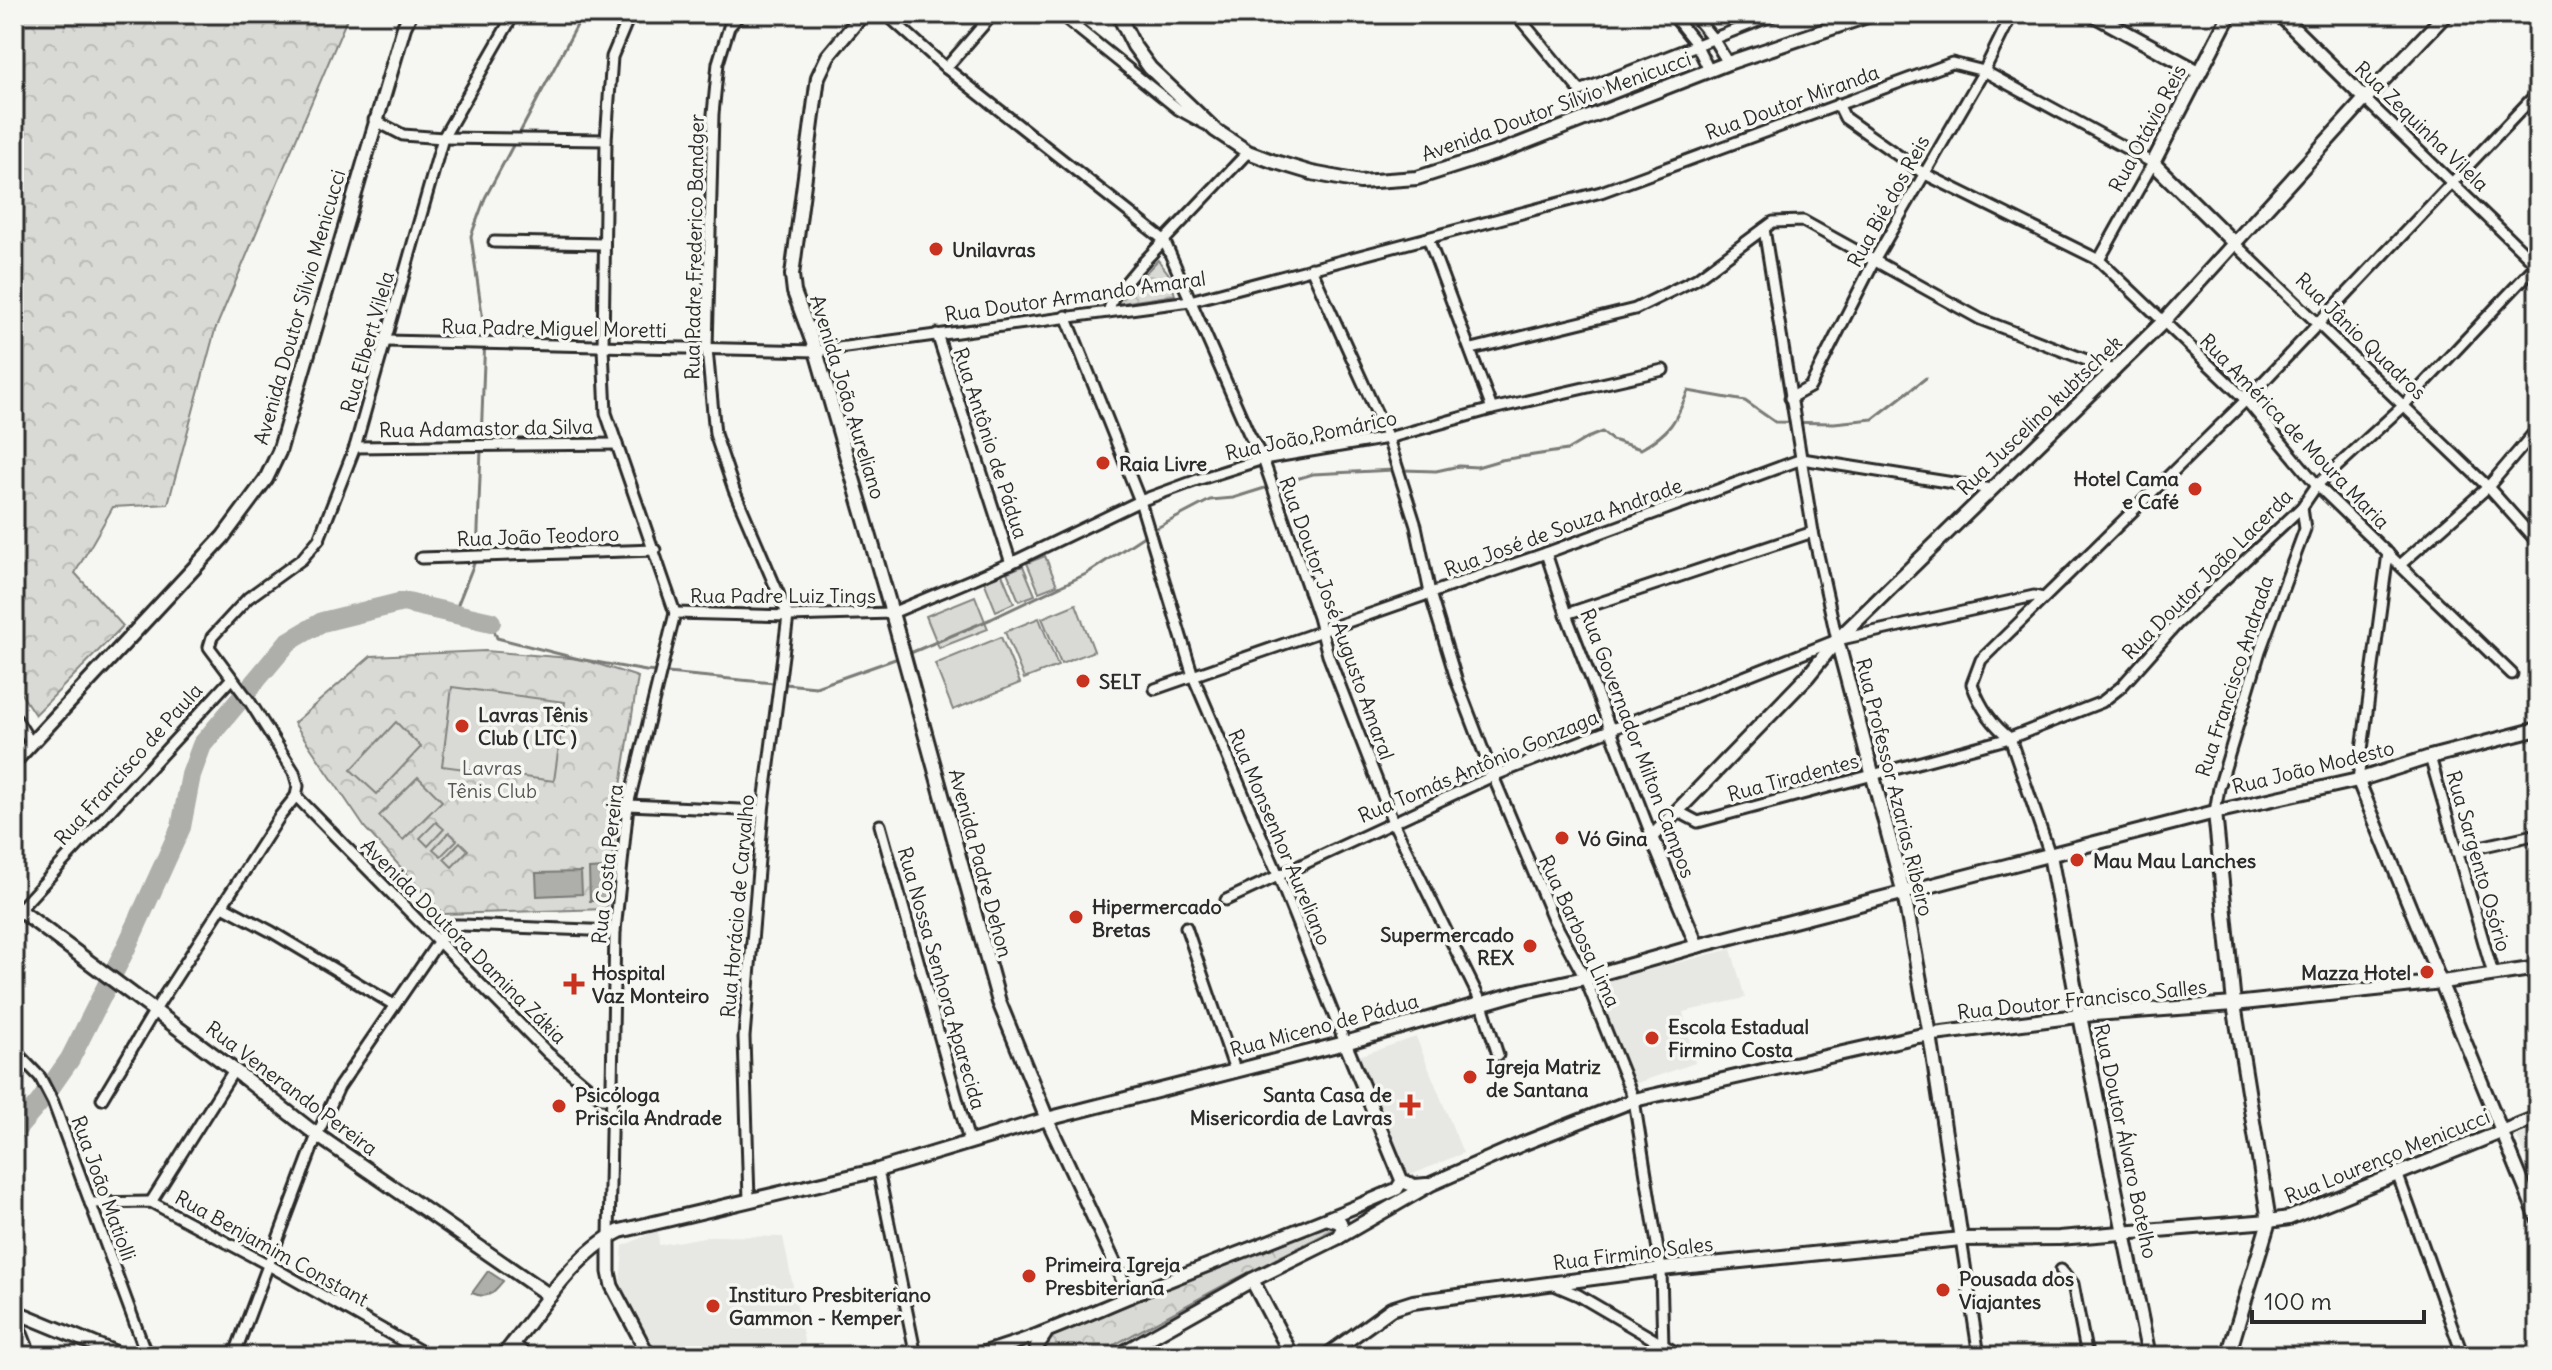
<svg xmlns="http://www.w3.org/2000/svg" width="2552" height="1370" font-family="Delius,sans-serif">
<style>
.built{fill:#e7e7e3}
.forest{fill:url(#forest-crowns);stroke:#828280;stroke-width:2}
.pitch{fill:#d9d9d5;stroke:#828280;stroke-width:2}
.water{fill:#aeaeab;stroke:#7a7a78;stroke-width:2}
.lines{fill:none;stroke-linecap:round;stroke-linejoin:round}
.stream{stroke:#7a7a78;stroke-width:3}
.river{stroke:#aeaeab;stroke-width:20}
.minor-casing{stroke:#2b2b2b;stroke-width:15}
.tertiary-casing{stroke:#2b2b2b;stroke-width:17}
.secondary-casing{stroke:#2b2b2b;stroke-width:18}
.minor{stroke:#f6f6f2;stroke-width:9}
.tertiary{stroke:#f6f6f2;stroke-width:11}
.secondary{stroke:#f6f6f2;stroke-width:12}
.poi-dot{fill:#c8321e;stroke:#f6f6f2;stroke-width:3}
.labels{text-anchor:middle;dominant-baseline:central;stroke-width:7;stroke-linejoin:round;paint-order:stroke}
.street-label{font-size:20px;fill:#2b2b2b;stroke:#f6f6f2}
.poi-label{font-size:20px;font-weight:bold;fill:#2b2b2b;stroke:#f6f6f2;text-anchor:start}
.park-label{font-size:20px;fill:#565656;stroke:#f6f6f2}
</style>
<defs>
<pattern id="forest-crowns" width="20" height="18" patternUnits="userSpaceOnUse" patternTransform="scale(2)"><rect width="20" height="18" fill="#d9d9d5"/><path d="M2 6a3 3 0 1 1 6 0M12 15a3 3 0 1 1 6 0" fill="none" stroke="#babab7"/></pattern>
</defs>
<rect width="100%" height="100%" fill="#f6f6f2"/>
<filter id="ink" filterUnits="userSpaceOnUse"><feTurbulence type="fractalNoise" baseFrequency=".0125" numOctaves="2"/><feDisplacementMap in="SourceGraphic" scale="16" xChannelSelector="R" yChannelSelector="G"/><feConvolveMatrix kernelMatrix="1 2 1 2 8 2 1 2 1" color-interpolation-filters="sRGB"/></filter>
<g filter="url(#ink)">
<g class="built">
<polygon points="1731,949 1745,998 1683,1012 1695,1063 1634,1084 1594,984"/>
<polygon points="1416,1037 1463,1153 1406,1177 1356,1057"/>
<polygon points="2538,1128 2538,1188 2517,1136"/>
<polygon points="658,1230 659,1245 710,1236 783,1237 807,1356 658,1356 620,1288 623,1246"/>
</g>
<g class="forest">
<polygon points="14,14 349,14 215,330 168,504 113,507 75,573 123,626 35,715 14,683"/>
<polygon points="1158,260 1168,273 1175,295 1115,304"/>
<polygon points="485,651 582,659 638,677 618,805 607,909 443,914 365,828 294,723 371,656"/>
<polygon points="1332,1220 1337,1228 1226,1284 1094,1356 1043,1356 1044,1340"/>
</g>
<g class="pitch">
<polygon points="1045,556 1057,585 1039,592 1027,563"/>
<polygon points="1023,566 1035,595 1019,601 1007,572"/>
<polygon points="1002,574 1014,603 996,611 984,581"/>
<polygon points="975,596 988,629 939,648 926,616"/>
<polygon points="1076,604 1094,651 1061,664 1042,618"/>
<polygon points="1039,618 1058,666 1024,679 1005,632"/>
<polygon points="1001,637 1020,683 953,710 935,664"/>
<polygon points="452,687 565,702 554,781 442,766"/>
<polygon points="396,722 421,747 377,794 351,770"/>
<polygon points="418,777 442,801 403,840 379,816"/>
<polygon points="436,822 444,829 428,846 420,838"/>
<polygon points="449,832 457,840 441,856 433,849"/>
<polygon points="460,842 468,850 452,867 444,859"/>
</g>
<g class="water">
<polygon points="605,868 606,901 590,901 589,869"/>
<polygon points="581,872 582,894 537,896 536,873"/>
<path d="M488,1271L503,1281C493,1293 488,1300 472,1293Z"/>
</g>
<g class="lines">
<g class="stream">
<polyline points="481,442 485,335 471,236 485,198 583,14"/>
<path d="M1402,470L1436,471L1459,466L1477,467L1501,460L1567,450L1587,438L1602,432L1612,440L1641,449C1670,433 1676,421 1688,391L1745,401L1775,422L1834,423L1873,419L1926,378"/>
<polyline points="1276,485 1313,474 1394,470"/>
<polyline points="1153,530 1210,500 1233,498 1268,487"/>
<polyline points="454,614 477,556 481,450"/>
<polyline points="491,622 497,638 579,659 646,671 816,687 901,657"/>
<polyline points="908,654 991,619 1086,574 1147,534"/>
</g>
<polyline class="river" points="14,1132 40,1102 70,1059 125,950 181,827 191,775 202,745 288,642 322,622 403,602 491,622"/>
<g class="minor-casing">
<g id="minor">
<polyline points="740,14 729,27 718,63 713,114 707,349 715,434 734,490 788,616 763,811 744,1037 749,1200"/>
<polyline points="886,14 946,68 1164,240 1249,434 1263,459 1318,617 1328,655 1393,822 1482,1004 1498,1055"/>
<polyline points="1060,14 1178,109 1205,124"/>
<polyline points="1516,14 1580,91 1776,14"/>
<polyline points="1672,14 1696,44 1709,70"/>
<polyline points="1693,14 1714,40 1728,63"/>
<polyline points="946,68 993,14"/>
<polyline points="2365,99 2538,266"/>
<polyline points="1838,104 1845,118 1923,173 2099,260 2246,400 2317,485 2512,674"/>
<polyline points="374,120 403,135 443,138 606,140"/>
<polyline points="1764,229 1813,532 1837,640"/>
<polyline points="1428,238 1492,409"/>
<polyline points="494,242 604,244"/>
<polyline points="2235,244 2488,487 2538,543"/>
<polyline points="1311,268 1388,438 1416,526 1430,593 1457,682 1493,776 1554,921 1585,978 1634,1100 1661,1269 1663,1347 1659,1356"/>
<polyline points="1108,312 1113,298 1137,269 1248,152"/>
<polyline points="1066,316 1140,501 1193,676 1278,875 1345,1043"/>
<polyline points="937,334 1011,563"/>
<polyline points="386,341 816,351 1190,301 1601,192 1952,63 1984,71 2153,163 2099,260"/>
<polyline points="1472,349 1635,309 1696,279 1773,222 1803,221 1980,319 2115,371"/>
<polyline points="1790,398 1810,387 1874,261 1984,71 2012,14"/>
<polyline points="355,447 617,444"/>
<polyline points="1546,553 1566,614 1652,837"/>
<polyline points="421,558 655,550"/>
<polyline points="2400,565 2488,487 2538,428"/>
<polyline points="675,613 788,616 892,613 1011,563 1140,501 1200,479 1263,459 1388,438 1492,409 1663,370"/>
<polyline points="1566,614 1813,532"/>
<polyline points="1155,689 1546,553 1802,459 1991,489"/>
<polyline points="14,716 31,743"/>
<polyline points="2430,757 2493,974"/>
<polyline points="2358,780 2388,553"/>
<polyline points="296,796 298,786 294,772 250,702 209,647 212,637 248,598 302,559 319,539 355,447 443,138 514,14"/>
<polyline points="296,796 548,1053 601,1098 613,1099"/>
<polyline points="628,805 763,811"/>
<polyline points="1679,812 1698,822 2010,738 2102,702 2121,687 2177,624 2302,507 2317,485 2404,405 2538,263"/>
<polyline points="2215,812 2219,788 2260,651 2305,529 2302,507"/>
<polyline points="880,825 969,1141"/>
<polyline points="2457,852 2538,834"/>
<path d="M2050,855L2010,738C1991,724 1980,706 1972,684L1981,660L2246,400L2538,92"/>
<polyline points="1226,900 1493,776 1837,640 2034,596 2043,598"/>
<polyline points="223,906 272,932 394,1005"/>
<polyline points="19,910 231,679"/>
<polyline points="1186,927 1235,1070"/>
<polyline points="14,1050 40,1077 53,1102 144,1348 152,1356"/>
<polyline points="102,1099 155,1010 280,816 296,796"/>
<polyline points="878,1170 916,1356"/>
<polyline points="2397,1173 2463,1356"/>
<polyline points="151,1202 234,1070"/>
<polyline points="90,1203 151,1202 267,1264 429,1356"/>
<polyline points="609,1237 615,931 628,805 675,613 606,413 603,348 606,140 612,57 630,14"/>
<polyline points="1961,1239 1979,1356"/>
<polyline points="2061,1270 2073,1284 2087,1356"/>
<polyline points="1552,1284 1578,1295 1682,1356"/>
<polyline points="14,1313 31,1356"/>
<polyline points="513,1343 528,1356"/>
<polyline points="234,1356 317,1135 339,1087 447,929 451,925 462,925 615,931"/>
</g>
</g>
<g class="tertiary-casing">
<g id="tertiary">
<polyline points="2358,780 2538,1220"/>
<polyline points="1047,1119 1130,1296"/>
<polyline points="609,1237 609,1272 612,1286 649,1356"/>
<path d="M971,1356C1027,1342 1078,1318 1131,1296C1219,1259 1309,1228 1397,1189L1402,1181L1345,1043"/>
</g>
</g>
<g class="secondary-casing">
<g id="secondary">
<polyline points="863,14 828,56 818,77 792,275 794,292 816,351 892,613 999,1002 1047,1119"/>
<polyline points="1118,14 1134,46 1150,68 1215,130 1248,152 1272,161 1312,173 1360,182 1417,178 1502,151 1728,63 1873,14"/>
<polyline points="2092,14 2199,72"/>
<polyline points="2230,14 2153,163 2235,244"/>
<polyline points="2279,14 2365,99"/>
<polyline points="1837,640 1904,894 1930,1035 1961,1239"/>
<polyline points="14,762 223,537 266,479 279,452 404,27 410,14"/>
<polyline points="2215,812 2234,1004 2269,1221 2228,1356"/>
<polyline points="2050,855 2080,1016 2149,1356"/>
<polyline points="14,906 234,1070 317,1135 550,1296"/>
<polyline points="1697,946 1652,837 1807,677 1837,640 2163,322 2365,99 2446,14"/>
<polyline points="1402,1181 1415,1186 1426,1185"/>
<polyline points="1329,1219 1340,1222 1343,1230 1339,1237"/>
<polyline points="1252,1280 1292,1356"/>
<polyline points="14,1311 123,1356"/>
<polyline points="977,1355 990,1356"/>
<path d="M503,1356C536,1316 573,1254 620,1231L878,1170L1047,1119L1345,1043L1525,991L1585,978L1697,946L2215,812L2358,780L2430,757L2538,729"/>
<polyline points="1036,1356 1037,1346 1045,1334"/>
<polyline points="1117,1356 1252,1280 1339,1237 1431,1184 1522,1144 1634,1100 1918,1036 2094,1014 2234,1004 2442,982 2538,968"/>
<polyline points="1326,1356 1391,1309 1413,1302 1661,1269 1961,1239 2059,1238 2269,1221 2289,1218 2538,1117"/>
</g>
</g>
<use href="#minor" class="minor"/>
<use href="#tertiary" class="tertiary"/>
<use href="#secondary" class="secondary"/>
</g>
</g>
<g class="poi-dot">
<circle cx="936" cy="249" r="8"/>
<circle cx="1103" cy="463" r="8"/>
<circle cx="2195" cy="489" r="8"/>
<circle cx="1083" cy="681" r="8"/>
<circle cx="462" cy="726" r="8"/>
<circle cx="1562" cy="838" r="8"/>
<circle cx="2077" cy="860" r="8"/>
<circle cx="1076" cy="917" r="8"/>
<circle cx="1530" cy="946" r="8"/>
<circle cx="2427" cy="972" r="8"/>
<path d="M570 972h8v8h8v8h-8v8h-8v-8h-8v-8h8z"/>
<circle cx="1652" cy="1038" r="8"/>
<circle cx="1470" cy="1077" r="8"/>
<path d="M1406 1093h8v8h8v8h-8v8h-8v-8h-8v-8h8z"/>
<circle cx="559" cy="1106" r="8"/>
<circle cx="1029" cy="1276" r="8"/>
<circle cx="1943" cy="1290" r="8"/>
<circle cx="713" cy="1306" r="8"/>
</g>
<g class="labels">
<g class="street-label">
<text transform="translate(1792 102) rotate(-20)">Rua Doutor Miranda</text>
<text transform="translate(1556 106) rotate(-20)">Avenida Doutor Sílvio Menicucci</text>
<text transform="translate(2422 126) rotate(44)">Rua Zequinha Vilela</text>
<text transform="translate(2147 128) rotate(-62)">Rua Otávio Reis</text>
<text transform="translate(1888 201) rotate(-61)">Rua Bié dos Reis</text>
<text transform="translate(694 247) rotate(-89)">Rua Padre Frederico Bandger</text>
<text transform="translate(1075 296) rotate(-8)">Rua Doutor Armando Amaral</text>
<text transform="translate(299 307) rotate(-74)">Avenida Doutor Sílvio Menicucci</text>
<text transform="translate(554 328) rotate(1)">Rua Padre Miguel Moretti</text>
<text transform="translate(2361 336) rotate(44)">Rua Jânio Quadros</text>
<text transform="translate(367 342) rotate(-74)">Rua Elbert Vilela</text>
<text transform="translate(848 397) rotate(73)">Avenida João Aureliano</text>
<text transform="translate(2039 415) rotate(-44)">Rua Juscelino kubtschek</text>
<text transform="translate(486 428) rotate(-1)">Rua Adamastor da Silva</text>
<text transform="translate(2295 431) rotate(46)">Rua América de Moura Maria</text>
<text transform="translate(1311 435) rotate(-12)">Rua João Pomárico</text>
<text transform="translate(991 443) rotate(72)">Rua Antônio de Pádua</text>
<text transform="translate(1563 527) rotate(-20)">Rua José de Souza Andrade</text>
<text transform="translate(538 536) rotate(-2)">Rua João Teodoro</text>
<text transform="translate(2207 574) rotate(-45)">Rua Doutor João Lacerda</text>
<text x="783" y="595">Rua Padre Luiz Tings</text>
<text transform="translate(1337 618) rotate(70)">Rua Doutor José Augusto Amaral</text>
<text transform="translate(2234 676) rotate(-72)">Rua Francisco Andrada</text>
<text transform="translate(1638 743) rotate(69)">Rua Governador Milton Campos</text>
<text transform="translate(128 764) rotate(-48)">Rua Francisco de Paula</text>
<text transform="translate(1478 766) rotate(-23)">Rua Tomás Antônio Gonzaga</text>
<text transform="translate(2313 767) rotate(-14)">Rua João Modesto</text>
<text transform="translate(1793 777) rotate(-15)">Rua Tiradentes</text>
<text transform="translate(1895 787) rotate(76)">Rua Professor Azarias Ribeiro</text>
<text transform="translate(1280 837) rotate(67)">Rua Monsenhor Aureliano</text>
<text transform="translate(2479 861) rotate(74)">Rua Sargento Osório</text>
<text transform="translate(981 863) rotate(75)">Avenida Padre Dehon</text>
<text transform="translate(607 864) rotate(-84)">Rua Costa Pereira</text>
<text transform="translate(737 906) rotate(-85)">Rua Horácio de Carvalho</text>
<text transform="translate(1580 931) rotate(65)">Rua Barbosa Lima</text>
<text transform="translate(464 941) rotate(45)">Avenida Doutora Damina Zákia</text>
<text transform="translate(942 978) rotate(74)">Rua Nossa Senhora Aparecida</text>
<text transform="translate(2082 999) rotate(-6)">Rua Doutor Francisco Salles</text>
<text transform="translate(1324 1025) rotate(-15)">Rua Miceno de Pádua</text>
<text transform="translate(292 1088) rotate(37)">Rua Venerando Pereira</text>
<text transform="translate(2126 1141) rotate(78)">Rua Doutor Álvaro Botelho</text>
<text transform="translate(2387 1156) rotate(-22)">Rua Lourenço Menicucci</text>
<text transform="translate(104 1188) rotate(70)">Rua João Matiolli</text>
<text transform="translate(272 1248) rotate(29)">Rua Benjamim Constant</text>
<text transform="translate(1633 1253) rotate(-7)">Rua Firmino Sales</text>
</g>
<g class="poi-label">
<text x="952" y="249">Unilavras</text>
<text x="1119" y="463">Raia Livre</text>
<text x="2179" y="478" text-anchor="end">Hotel Cama<tspan x="2179" dy="23">e Café</tspan></text>
<text x="1099" y="681">SELT</text>
<text x="478" y="714">Lavras Tênis<tspan x="478" dy="23">Club ( LTC )</tspan></text>
<text x="1578" y="838">Vó Gina</text>
<text x="2093" y="860">Mau Mau Lanches</text>
<text x="1092" y="906">Hipermercado<tspan x="1092" dy="23">Bretas</tspan></text>
<text x="1514" y="934" text-anchor="end">Supermercado<tspan x="1514" dy="23">REX</tspan></text>
<text x="592" y="972">Hospital<tspan x="592" dy="23">Vaz Monteiro</tspan></text>
<text x="2411" y="972" text-anchor="end">Mazza Hotel</text>
<text x="1668" y="1026">Escola Estadual<tspan x="1668" dy="23">Firmino Costa</tspan></text>
<text x="1486" y="1066">Igreja Matriz<tspan x="1486" dy="23">de Santana</tspan></text>
<text x="575" y="1094">Psicóloga<tspan x="575" dy="23">Priscila Andrade</tspan></text>
<text x="1392" y="1094" text-anchor="end">Santa Casa de<tspan x="1392" dy="23">Misericordia de Lavras</tspan></text>
<text x="1045" y="1264">Primeira Igreja<tspan x="1045" dy="23">Presbiteriana</tspan></text>
<text x="1959" y="1278">Pousada dos<tspan x="1959" dy="23">Viajantes</tspan></text>
<text x="729" y="1294">Instituro Presbiteriano<tspan x="729" dy="23">Gammon - Kemper</tspan></text>
</g>
<g class="park-label">
<text x="492" y="767">Lavras<tspan x="492" dy="23">Tênis Club</tspan></text>
</g>
</g>
<rect width="2552" height="1370" fill="none" stroke="#f6f6f2" stroke-width="48"/>
<rect x="24" y="24" width="2504" height="1322" fill="none" stroke="#2b2b2b" stroke-width="3" filter="url(#ink)"/>
<path d="M2252 1310v12h172v-12" fill="none" stroke="#2b2b2b" stroke-width="4"/>
<text x="2264" y="1310" font-size="24" fill="#2b2b2b" stroke="#f6f6f2" stroke-width="6" paint-order="stroke">100 m</text>
</svg>
